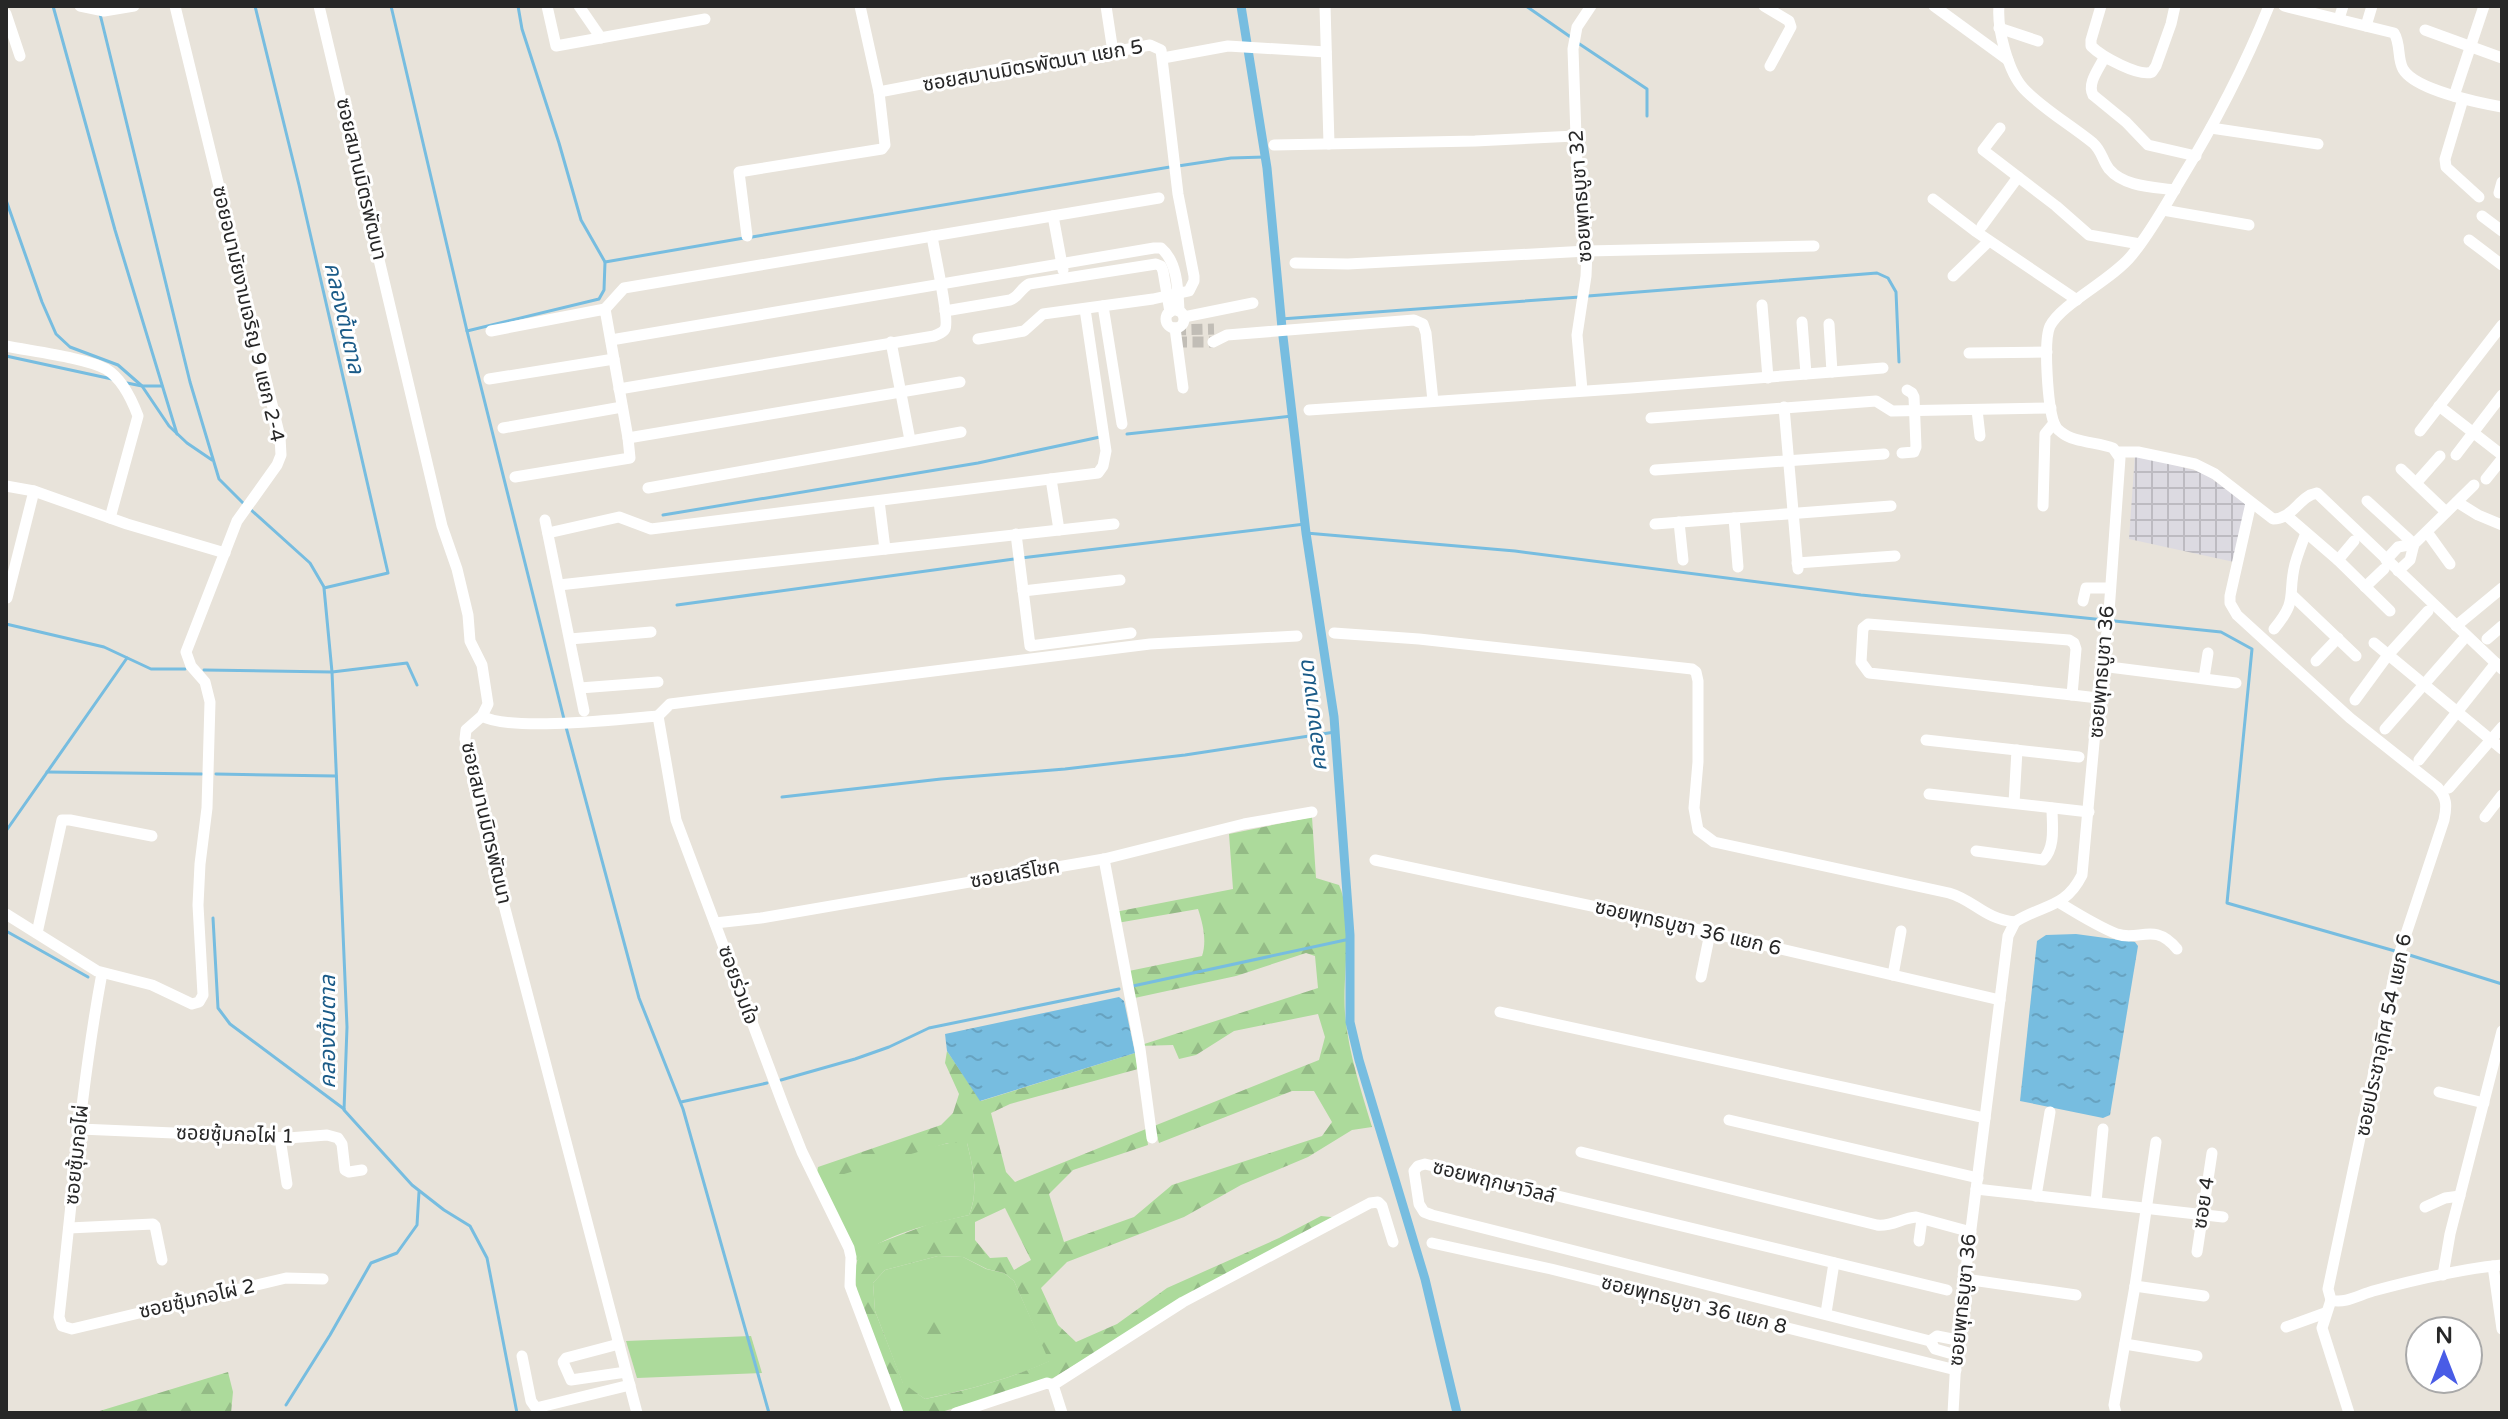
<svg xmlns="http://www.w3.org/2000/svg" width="2508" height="1419" font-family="'Varela Round','Noto Sans Thai',sans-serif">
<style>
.industrial{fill:url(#industrial-grid)}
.grass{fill:#acda9b}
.forest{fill:url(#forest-firs);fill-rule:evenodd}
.water{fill:url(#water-ripples)}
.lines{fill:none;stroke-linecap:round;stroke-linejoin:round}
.stream{stroke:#77bde0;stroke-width:3}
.canal{stroke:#77bde0;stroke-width:9}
.minor-tunnel{stroke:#c1bdb6;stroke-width:11;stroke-dasharray:11 5.5;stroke-linecap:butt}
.minor{stroke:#fff;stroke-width:11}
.labels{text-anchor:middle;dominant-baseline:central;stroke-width:6;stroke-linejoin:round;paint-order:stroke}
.street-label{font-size:20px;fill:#272727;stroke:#fff}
.water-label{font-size:22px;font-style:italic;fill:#1b5b88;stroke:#fff}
</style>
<defs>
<pattern id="industrial-grid" width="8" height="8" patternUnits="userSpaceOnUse" patternTransform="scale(2)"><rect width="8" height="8" fill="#dcdae1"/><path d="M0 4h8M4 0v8" fill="none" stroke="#bdbbc1"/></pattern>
<pattern id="forest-firs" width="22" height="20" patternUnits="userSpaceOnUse" patternTransform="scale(2)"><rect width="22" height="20" fill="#acda9b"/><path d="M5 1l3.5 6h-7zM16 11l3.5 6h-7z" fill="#94bb86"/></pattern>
<pattern id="water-ripples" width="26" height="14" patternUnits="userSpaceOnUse" patternTransform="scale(2)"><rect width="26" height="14" fill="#77bde0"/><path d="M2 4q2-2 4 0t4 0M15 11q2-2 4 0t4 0" fill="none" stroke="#67a2c0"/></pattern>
</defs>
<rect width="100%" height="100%" fill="#e8e3da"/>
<polygon class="industrial" points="2135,454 2204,473 2246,504 2234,562 2129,539"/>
<g class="grass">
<path d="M949,1143H967C973,1167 979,1192 969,1215C936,1223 878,1234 857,1261L817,1173Z"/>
<path d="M938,1256L963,1257L986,1269L1004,1273L1014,1281L1050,1361C1010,1379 968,1390 925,1399L903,1384L875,1311L873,1283L885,1270Z"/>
<polygon points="751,1336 762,1373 637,1378 626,1341"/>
</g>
<g class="forest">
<path d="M1312,817L1316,878L1339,885C1354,919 1342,976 1345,1013C1348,1052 1361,1090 1372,1127L1352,1130L1308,1157L1241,1185L1184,1217L1067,1262L1041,1288L1058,1325L1076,1342L1117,1324L1167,1288L1279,1238L1321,1216L1341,1218L1236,1268L1053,1378L938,1413H903L858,1297L854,1274L857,1261L866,1248L929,1224L969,1215C979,1192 973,1167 967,1143H948L824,1180L817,1173L818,1167L941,1125L953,1113L959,1094L945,1063L947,1051L981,1101L1135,1053L1138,1069L1010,1104L991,1113L1006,1172L1015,1182L1146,1129L1148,1145L1073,1170L1049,1194L1064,1242L1134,1217L1172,1185L1322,1136L1332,1122L1314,1091H1292L1159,1143L1154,1126L1319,1060L1325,1037L1318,1014L1234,1031L1196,1055L1179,1059L1173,1045L1138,1046L1318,988L1315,956L1306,953L1236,976L1130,999L1124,972L1202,956C1207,941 1203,924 1198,909L1117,923L1115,912L1233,889L1229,834ZM1005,1208L1031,1260L1014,1270L1007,1257L990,1258L975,1240V1222ZM938,1256L963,1257L987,1269L1004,1273L1014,1281L1049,1361C1010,1379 968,1390 925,1399L903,1383L875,1311L873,1283L885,1270Z"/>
<path d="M929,1294L940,1296L942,1311L948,1323H960C949,1334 938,1338 923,1336C918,1320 918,1307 929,1294Z"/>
<polygon points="228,1372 233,1392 231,1413 93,1413"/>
</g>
<g class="water">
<polygon points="2076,934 2135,942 2138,946 2110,1115 2103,1118 2020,1101 2037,941 2046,935"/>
<polygon points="1119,997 1124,1001 1135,1053 980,1101 947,1051 945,1034"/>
</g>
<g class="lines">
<g class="stream">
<polyline points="53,6 115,230 177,434"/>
<polyline points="255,6 299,185 388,573 324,588 332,672 347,1027 344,1110 412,1185 444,1210 470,1226 487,1258 517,1413"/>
<polyline points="391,6 467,331 564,719"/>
<polyline points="1526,6 1572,38"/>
<polyline points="100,14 190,382 219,479 244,504"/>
<polyline points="1578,43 1647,89 1647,116"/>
<polyline points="1178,166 1231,158 1265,157"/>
<polyline points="6,200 42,302 56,334 70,347 118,365 142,386 169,426 187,443 212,460"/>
<polyline points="752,237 1170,167"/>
<polyline points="605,262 744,238"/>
<polyline points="1588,296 1877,273 1888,278 1896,292 1899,362"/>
<polyline points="1281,319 1580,297"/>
<polyline points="467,331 599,299 604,290 605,262 581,220 559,143 522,29 518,6"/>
<polyline points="6,356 112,379"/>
<polyline points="127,383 142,386 162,386"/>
<polyline points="1127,434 1292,416"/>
<polyline points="250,509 310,563 324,587"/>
<polyline points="663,515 978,463 1100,437"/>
<polyline points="1306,533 1515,551 1861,595 2221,632 2252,649 2227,903 2395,951"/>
<polyline points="1021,558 1305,524"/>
<polyline points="677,605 1014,559"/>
<polyline points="6,624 104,647 151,669 185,669"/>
<polyline points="204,670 332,672 407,663 417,685"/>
<polyline points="566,727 639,998 683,1109 769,1413"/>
<polyline points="47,772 202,774"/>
<polyline points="216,774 336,776"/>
<polyline points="782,797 941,779 1065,769 1185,755 1335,732"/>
<polyline points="6,831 127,658"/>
<polyline points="213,918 218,1008 230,1024 344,1109"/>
<polyline points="6,931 88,977"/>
<polyline points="2403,953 2502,984"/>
<polyline points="1133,986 1350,939"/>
<polyline points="781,1080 855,1059 889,1047 929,1028 1119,989"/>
<polyline points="681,1102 767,1083"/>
<polyline points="286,1405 330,1335 371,1263 397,1253 417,1225 419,1192"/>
</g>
<polyline class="canal" points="1241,6 1267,168 1282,328 1306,533 1334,717 1350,935 1350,1022 1359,1060 1425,1279 1457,1413"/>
<g class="minor-tunnel">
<polyline points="1175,330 1214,329"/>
<polyline points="1176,342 1213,342"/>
</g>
<g class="minor">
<polyline points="80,6 104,11 134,6"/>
<polyline points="319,6 442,526 457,569 468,615 470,641 482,665 488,704 482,716 466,730 465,739 482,821 637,1413"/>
<polyline points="547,6 556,46 705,19"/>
<polyline points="579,6 601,38"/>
<polyline points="860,6 879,92 999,69 1081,58 1150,45 1161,50 1178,194 1194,276 1194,281 1189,291 1153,299 1043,314 1024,331 978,339"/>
<polyline points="1106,6 1113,52"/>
<polyline points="1325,6 1329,144"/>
<polyline points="1764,6 1789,21 1791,27 1770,66"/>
<polyline points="1934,6 2008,60"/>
<path d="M1999,6C1997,29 2008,72 2024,89C2043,109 2071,125 2093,143C2102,151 2102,160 2109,169C2124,187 2154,187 2175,190"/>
<path d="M2101,6L2091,40V46C2102,57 2139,77 2152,72L2156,66L2171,24L2175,6"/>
<path d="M2284,6L2394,33C2401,44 2397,58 2403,69C2415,90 2480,103 2502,107"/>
<polyline points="6,14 20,56"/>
<polyline points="2339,19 2343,6"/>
<polyline points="2366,26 2372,6"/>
<polyline points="1999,28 2038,41"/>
<polyline points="2425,30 2502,58"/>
<polyline points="1163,58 1228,46 1326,52"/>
<path d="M2106,59L2103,60C2098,70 2087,84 2093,95L2126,122L2148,145L2196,156"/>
<polyline points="2454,96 2484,6"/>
<polyline points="2463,99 2445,159 2446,167 2479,197"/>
<polyline points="2000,128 1983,150 2056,206 2089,235 2140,244"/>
<polyline points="2211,128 2318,144"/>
<polyline points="1274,145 1475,141 1575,136"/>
<polyline points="2499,193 2502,182"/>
<polyline points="1933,199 1975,231 2077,300"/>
<polyline points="2163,210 2249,225"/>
<polyline points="1053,216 1063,270"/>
<polyline points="2482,216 2502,231"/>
<polyline points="1982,226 2018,177"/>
<polyline points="747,236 739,172 882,149 885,145 879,92"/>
<polyline points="2469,240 2502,265"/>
<polyline points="1295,263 1348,264 1587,251 1814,246"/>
<polyline points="1953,276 1989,241"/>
<polyline points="1762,305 1768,378"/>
<polyline points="1103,306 1122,424"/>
<polyline points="605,309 624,288 1159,198"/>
<circle cx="1175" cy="319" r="9"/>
<path d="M945,311L1010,300C1019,297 1021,288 1029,284L1156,264L1161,266L1163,271L1170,312"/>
<polyline points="1184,317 1253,303"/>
<polyline points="1802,322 1806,374"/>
<polyline points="1829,324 1832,372"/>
<polyline points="1175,328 1183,388"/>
<polyline points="491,331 605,309 628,438 630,458 515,477"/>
<path d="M611,340L1154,248H1161C1178,262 1178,291 1179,311"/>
<polyline points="891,342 910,440"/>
<polyline points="1213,342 1227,335 1414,320 1423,324 1426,333 1433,401"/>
<path d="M6,346C30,351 87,358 106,369C121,378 132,400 138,416L110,518"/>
<polyline points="1969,353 2047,352"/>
<polyline points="489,379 614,359"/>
<path d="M619,389L934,336C938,334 943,333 945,329C950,320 934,251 932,236"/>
<polyline points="1582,390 1577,335 1586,276 1587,251 1577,166 1573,49 1577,27 1591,6"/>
<polyline points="2439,406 2502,455"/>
<polyline points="1784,407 1798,569"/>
<polyline points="1309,410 1631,388 1883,368"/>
<polyline points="1977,410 1980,436"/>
<polyline points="1651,418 1876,401 1892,411 2051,408"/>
<polyline points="503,428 622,407"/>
<polyline points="2420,431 2502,325"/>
<polyline points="628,438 960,382"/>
<path d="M2118,452H2138L2195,464L2215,474L2273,519C2293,519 2299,496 2317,493L2502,669"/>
<polyline points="1902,453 1914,452 1916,447 1914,397 1912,393 1907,390"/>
<polyline points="2456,455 2502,395"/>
<polyline points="2401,469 2446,512"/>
<polyline points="1655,470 1884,454"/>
<polyline points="1051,479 1059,530"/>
<polyline points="2486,479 2502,459"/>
<polyline points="2416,483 2440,456"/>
<polyline points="6,486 34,491 127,524 225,553"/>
<polyline points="648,488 961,432"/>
<polyline points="879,501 885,549"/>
<polyline points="2367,501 2414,544"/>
<polyline points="2457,502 2478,515 2502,525"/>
<path d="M2251,503L2230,596V603L2237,615L2350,718L2437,787C2447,797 2447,806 2444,820L2398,958L2328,1289L2331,1300C2345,1304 2359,1295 2373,1291C2414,1280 2459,1269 2502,1265"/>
<polyline points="2043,506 2045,434 2054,423"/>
<polyline points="2287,516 2338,560 2390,611"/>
<polyline points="1734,518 1738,567"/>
<polyline points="545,520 584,711"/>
<polyline points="1679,522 1683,560"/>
<polyline points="1655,524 1891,506"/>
<polyline points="2427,532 2450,564"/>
<polyline points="548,533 619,517 651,529 1098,473 1103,466 1106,451 1085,309"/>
<polyline points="1016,534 1030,646 1131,633"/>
<polyline points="2338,560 2354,541"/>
<polyline points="2386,560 2398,547 2414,544 2474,485"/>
<polyline points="1797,563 1895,556"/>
<polyline points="2398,571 2410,560 2414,544"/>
<polyline points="559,585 1114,524"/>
<polyline points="2365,587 2384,569"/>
<polyline points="1023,591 1120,580"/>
<polyline points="2293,596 2356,656"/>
<polyline points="7,598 34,491"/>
<polyline points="2083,601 2086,588 2109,588"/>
<polygon points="1868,624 2069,640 2074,643 2076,649 2072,695 1869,673 1861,662 1863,628"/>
<polyline points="2456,626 2502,588"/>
<path d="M2274,629C2299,599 2287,596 2295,564C2298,553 2302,543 2306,533"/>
<path d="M1334,633L1419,639L1692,669L1696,672L1698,681V762L1694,808L1698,830L1714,842L1949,893C1974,900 1984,919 2015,922"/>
<polyline points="570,639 651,632"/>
<polyline points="2487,639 2502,626"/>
<polyline points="2374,643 2502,749"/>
<polyline points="2316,661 2338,638"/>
<polyline points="2101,666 2236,683"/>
<polyline points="2204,678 2208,653"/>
<polyline points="580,688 658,682"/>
<polyline points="2072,695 2098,698"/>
<polyline points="2355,700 2388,655 2428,611"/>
<path d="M482,716C509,732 623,719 658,716L676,820L784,1107L802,1152L849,1248L851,1257L850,1286L898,1413"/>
<polyline points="658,716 670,704 1150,644 1297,636"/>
<polyline points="2385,729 2462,641"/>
<polyline points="1926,740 2079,757"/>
<polyline points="2419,760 2496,663"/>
<polyline points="2449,788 2502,727"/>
<polyline points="1929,794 2089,812"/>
<polyline points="2014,803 2017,750"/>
<polyline points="2485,817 2502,795"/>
<path d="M1976,851L2043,860C2056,847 2052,825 2052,808"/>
<polyline points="1104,859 1140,1049 1152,1138"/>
<polyline points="1375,860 1639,916 2000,1000"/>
<path d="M2060,903C2078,914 2097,926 2117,934C2139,942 2154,921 2177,949"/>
<polyline points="6,914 97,971 152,985 192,1004 199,1002 203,995 198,905 200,864 207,808 210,702 205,682 191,666 186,652 237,521 277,465 281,455 280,437 175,6"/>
<polyline points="715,923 761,918 1104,859 1244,824 1312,812"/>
<polyline points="37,933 62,820 70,820 152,836"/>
<path d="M102,973C81,1086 72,1202 59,1317L62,1326L72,1329L286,1278L323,1279"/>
<polyline points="1893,975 1901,931"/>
<polyline points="1701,977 1710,933"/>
<polyline points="1500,1012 1985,1118"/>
<polyline points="2439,1092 2484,1103"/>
<polyline points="1729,1120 1978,1178"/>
<polyline points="80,1129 288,1138 327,1135 338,1138 342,1144 345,1170 349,1172 362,1170"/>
<polyline points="280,1138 287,1184"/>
<path d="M1581,1152L1877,1225C1891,1227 1902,1218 1916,1217L1971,1232"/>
<polyline points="1976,1189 2223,1217"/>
<polyline points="2036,1196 2050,1112"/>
<polyline points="2096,1202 2103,1129"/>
<polyline points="2425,1207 2445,1198 2460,1196"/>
<polyline points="69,1228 153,1224 155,1226 162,1260"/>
<polyline points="1919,1241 1922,1219"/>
<polyline points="1432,1243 1551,1269 1956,1370"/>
<polyline points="2197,1252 2212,1153"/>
<polyline points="2493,1266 2502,1329"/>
<polyline points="2443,1275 2450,1234 2502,1031"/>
<polyline points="1965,1279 2076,1295"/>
<polyline points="2135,1286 2204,1296"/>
<polyline points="1947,1290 1425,1164 1418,1166 1414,1171 1419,1204 1424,1212 1432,1215 1930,1341 1935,1349 1956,1355"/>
<polyline points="2331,1300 2322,1328 2349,1413"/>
<polyline points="1826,1313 1834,1263"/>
<polyline points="2286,1327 2325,1313"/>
<polyline points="1930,1341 1937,1336 1957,1340"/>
<polyline points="619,1344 566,1358 563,1362 571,1380 626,1372"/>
<polyline points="2125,1344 2197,1356"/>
<polyline points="522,1356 531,1401 536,1408 630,1385"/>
<polyline points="1053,1385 1183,1302 1370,1203 1378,1202 1382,1206 1393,1242"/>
<polyline points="956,1413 1047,1383 1053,1385 1062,1413"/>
<path d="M1953,1413L1957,1340L2008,936L2015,922C2043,904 2065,909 2082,875L2101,666L2108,626L2120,458L2113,448C2098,442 2074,443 2061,432C2058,430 2055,426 2054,423C2048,407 2043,341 2050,326C2062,303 2112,280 2132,255C2150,233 2164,208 2178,184C2213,127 2244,68 2269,6"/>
<polyline points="2116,1413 2114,1405 2135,1286 2156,1142"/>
</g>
</g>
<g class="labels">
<g class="street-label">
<text transform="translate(1033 66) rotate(-10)">ซอยสมานมิตรพัฒนา แยก 5</text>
<text transform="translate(361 179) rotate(77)">ซอยสมานมิตรพัฒนา</text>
<text transform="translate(1581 196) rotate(-94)">ซอยพุทธบูชา 32</text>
<text transform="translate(248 314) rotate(77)">ซอยอนามัยงามเจริญ 9 แยก 2-4</text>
<text transform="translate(2102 672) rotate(-85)">ซอยพุทธบูชา 36</text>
<text transform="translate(486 823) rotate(77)">ซอยสมานมิตรพัฒนา</text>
<text transform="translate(1015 874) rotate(-10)">ซอยเสรีโชค</text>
<text transform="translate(1688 928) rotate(13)">ซอยพุทธบูชา 36 แยก 6</text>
<text transform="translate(738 985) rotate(70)">ซอยร่วมใจ</text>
<text transform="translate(2384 1035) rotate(-78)">ซอยประชาอุทิศ 54 แยก 6</text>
<text transform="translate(235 1135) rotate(2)">ซอยซุ้มกอไผ่ 1</text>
<text transform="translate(77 1155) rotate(-84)">ซอยซุ้มกอไผ่</text>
<text transform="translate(1494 1182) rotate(14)">ซอยพฤกษาวิลล์</text>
<text transform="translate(2204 1203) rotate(-81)">ซอย 4</text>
<text transform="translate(197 1299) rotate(-13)">ซอยซุ้มกอไผ่ 2</text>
<text transform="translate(1963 1300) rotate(-84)">ซอยพุทธบูชา 36</text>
<text transform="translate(1694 1305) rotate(14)">ซอยพุทธบูชา 36 แยก 8</text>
</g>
<g class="water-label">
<text transform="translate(344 318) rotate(77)">คลองต้นตาล</text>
<text transform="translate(1313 716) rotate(-97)">คลองบางมด</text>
<text transform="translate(328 1032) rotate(-90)">คลองต้นตาล</text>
</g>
</g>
<rect width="2508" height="1419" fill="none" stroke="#272727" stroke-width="16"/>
<g transform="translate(2444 1355)"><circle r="38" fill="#ffffff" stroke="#a9a9a9" stroke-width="2"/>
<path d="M0-6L14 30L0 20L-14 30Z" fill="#495ce6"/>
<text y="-12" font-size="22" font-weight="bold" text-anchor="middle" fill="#272727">N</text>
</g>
</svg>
